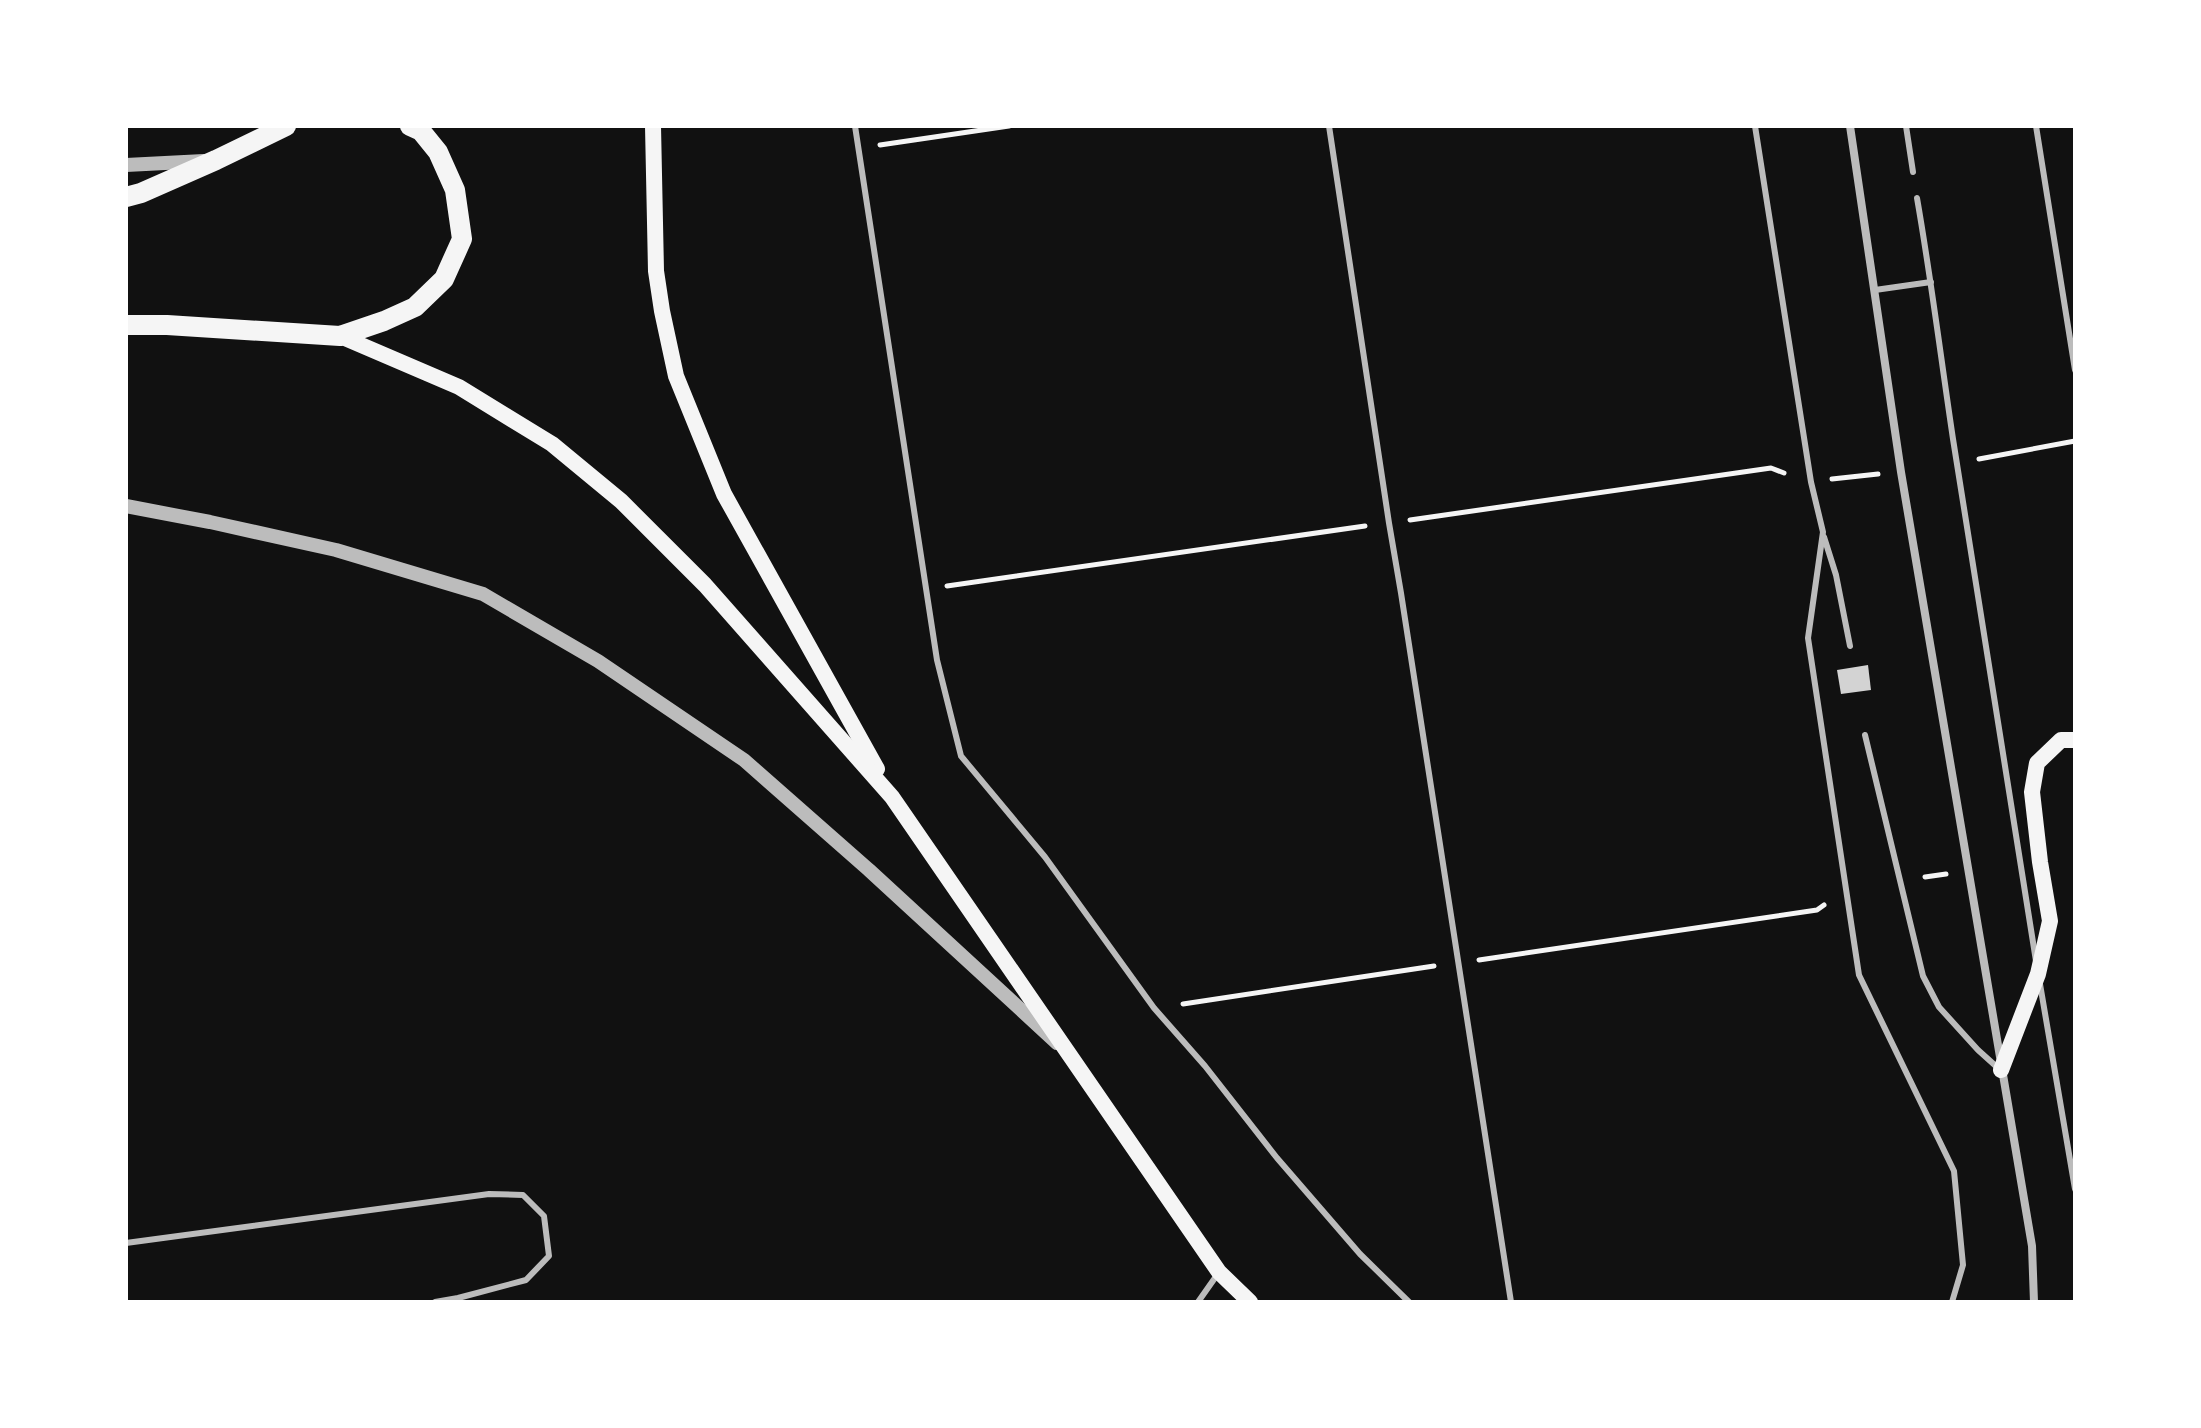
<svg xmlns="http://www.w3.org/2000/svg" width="2201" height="1428" font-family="'Asap Condensed',sans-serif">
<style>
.building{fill:#d3d3d3}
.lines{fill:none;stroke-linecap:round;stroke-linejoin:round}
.path{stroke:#f5f5f5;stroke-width:5}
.service{stroke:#bcbcbc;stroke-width:6}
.minor{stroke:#bcbcbc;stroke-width:8}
.tertiary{stroke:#bcbcbc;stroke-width:14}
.secondary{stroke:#f5f5f5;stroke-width:16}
.primary{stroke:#f5f5f5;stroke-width:20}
</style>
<rect width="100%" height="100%" fill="#111"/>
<polygon class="building" points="1868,665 1871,690 1841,694 1837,670"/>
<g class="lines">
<g class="path">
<polyline points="880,145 1009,126"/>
<polyline points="1979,459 2075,441"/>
<polyline points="1832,479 1878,474"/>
<polyline points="1410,520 1771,468 1784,473"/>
<polyline points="947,586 1365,526"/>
<polyline points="1925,877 1946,874"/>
<polyline points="1479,960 1817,910 1824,905"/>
<polyline points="1183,1004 1434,966"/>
</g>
<g class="service">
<polyline points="855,126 937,660 961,756 1045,857 1154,1008 1205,1066 1277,1158 1360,1254 1409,1302"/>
<polyline points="1329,126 1389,523 1401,593 1511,1302"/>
<polyline points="1755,126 1811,482 1823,532 1808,638 1859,975 1954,1171 1963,1265 1952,1302"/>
<polyline points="1906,126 1913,172"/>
<polyline points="2036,126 2075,370"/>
<path d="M1917,198C1931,278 1941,359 1953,439C1979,613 2007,787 2036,961"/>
<polyline points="1875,290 1931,282"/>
<polyline points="1824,537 1836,575 1850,646"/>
<polyline points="1865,735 1923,976 1939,1007 1978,1050 1998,1068"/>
<polyline points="2040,984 2075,1189"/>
<polyline points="126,1243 489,1194 523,1195 544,1216 549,1256 526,1280 458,1298 435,1302"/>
<polyline points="1198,1302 1217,1275"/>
</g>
<polyline class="minor" points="1850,126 1901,472 2032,1246 2034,1302"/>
<g class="tertiary">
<polyline points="126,165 204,161"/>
<polyline points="126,506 210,522 336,550 483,594 598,661 744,760 869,870 1057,1043"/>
</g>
<g class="secondary">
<polyline points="653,126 656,271 662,311 676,376 724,494 877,769"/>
<polyline points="340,336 459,387 552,444 621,501 705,585 892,797 1219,1272 1250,1302"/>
<polyline points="2001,1070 2038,974 2050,921 2040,862 2032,792 2037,763 2061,740 2075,740"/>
</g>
<g class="primary">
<polyline points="126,197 141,193 216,160 286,126"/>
<polyline points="126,325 167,325 340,336 384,321 415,307 444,279 462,239 455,190 438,152 421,131 410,126"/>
</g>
</g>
<rect width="2201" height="1428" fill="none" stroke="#ffffff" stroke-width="256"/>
</svg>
